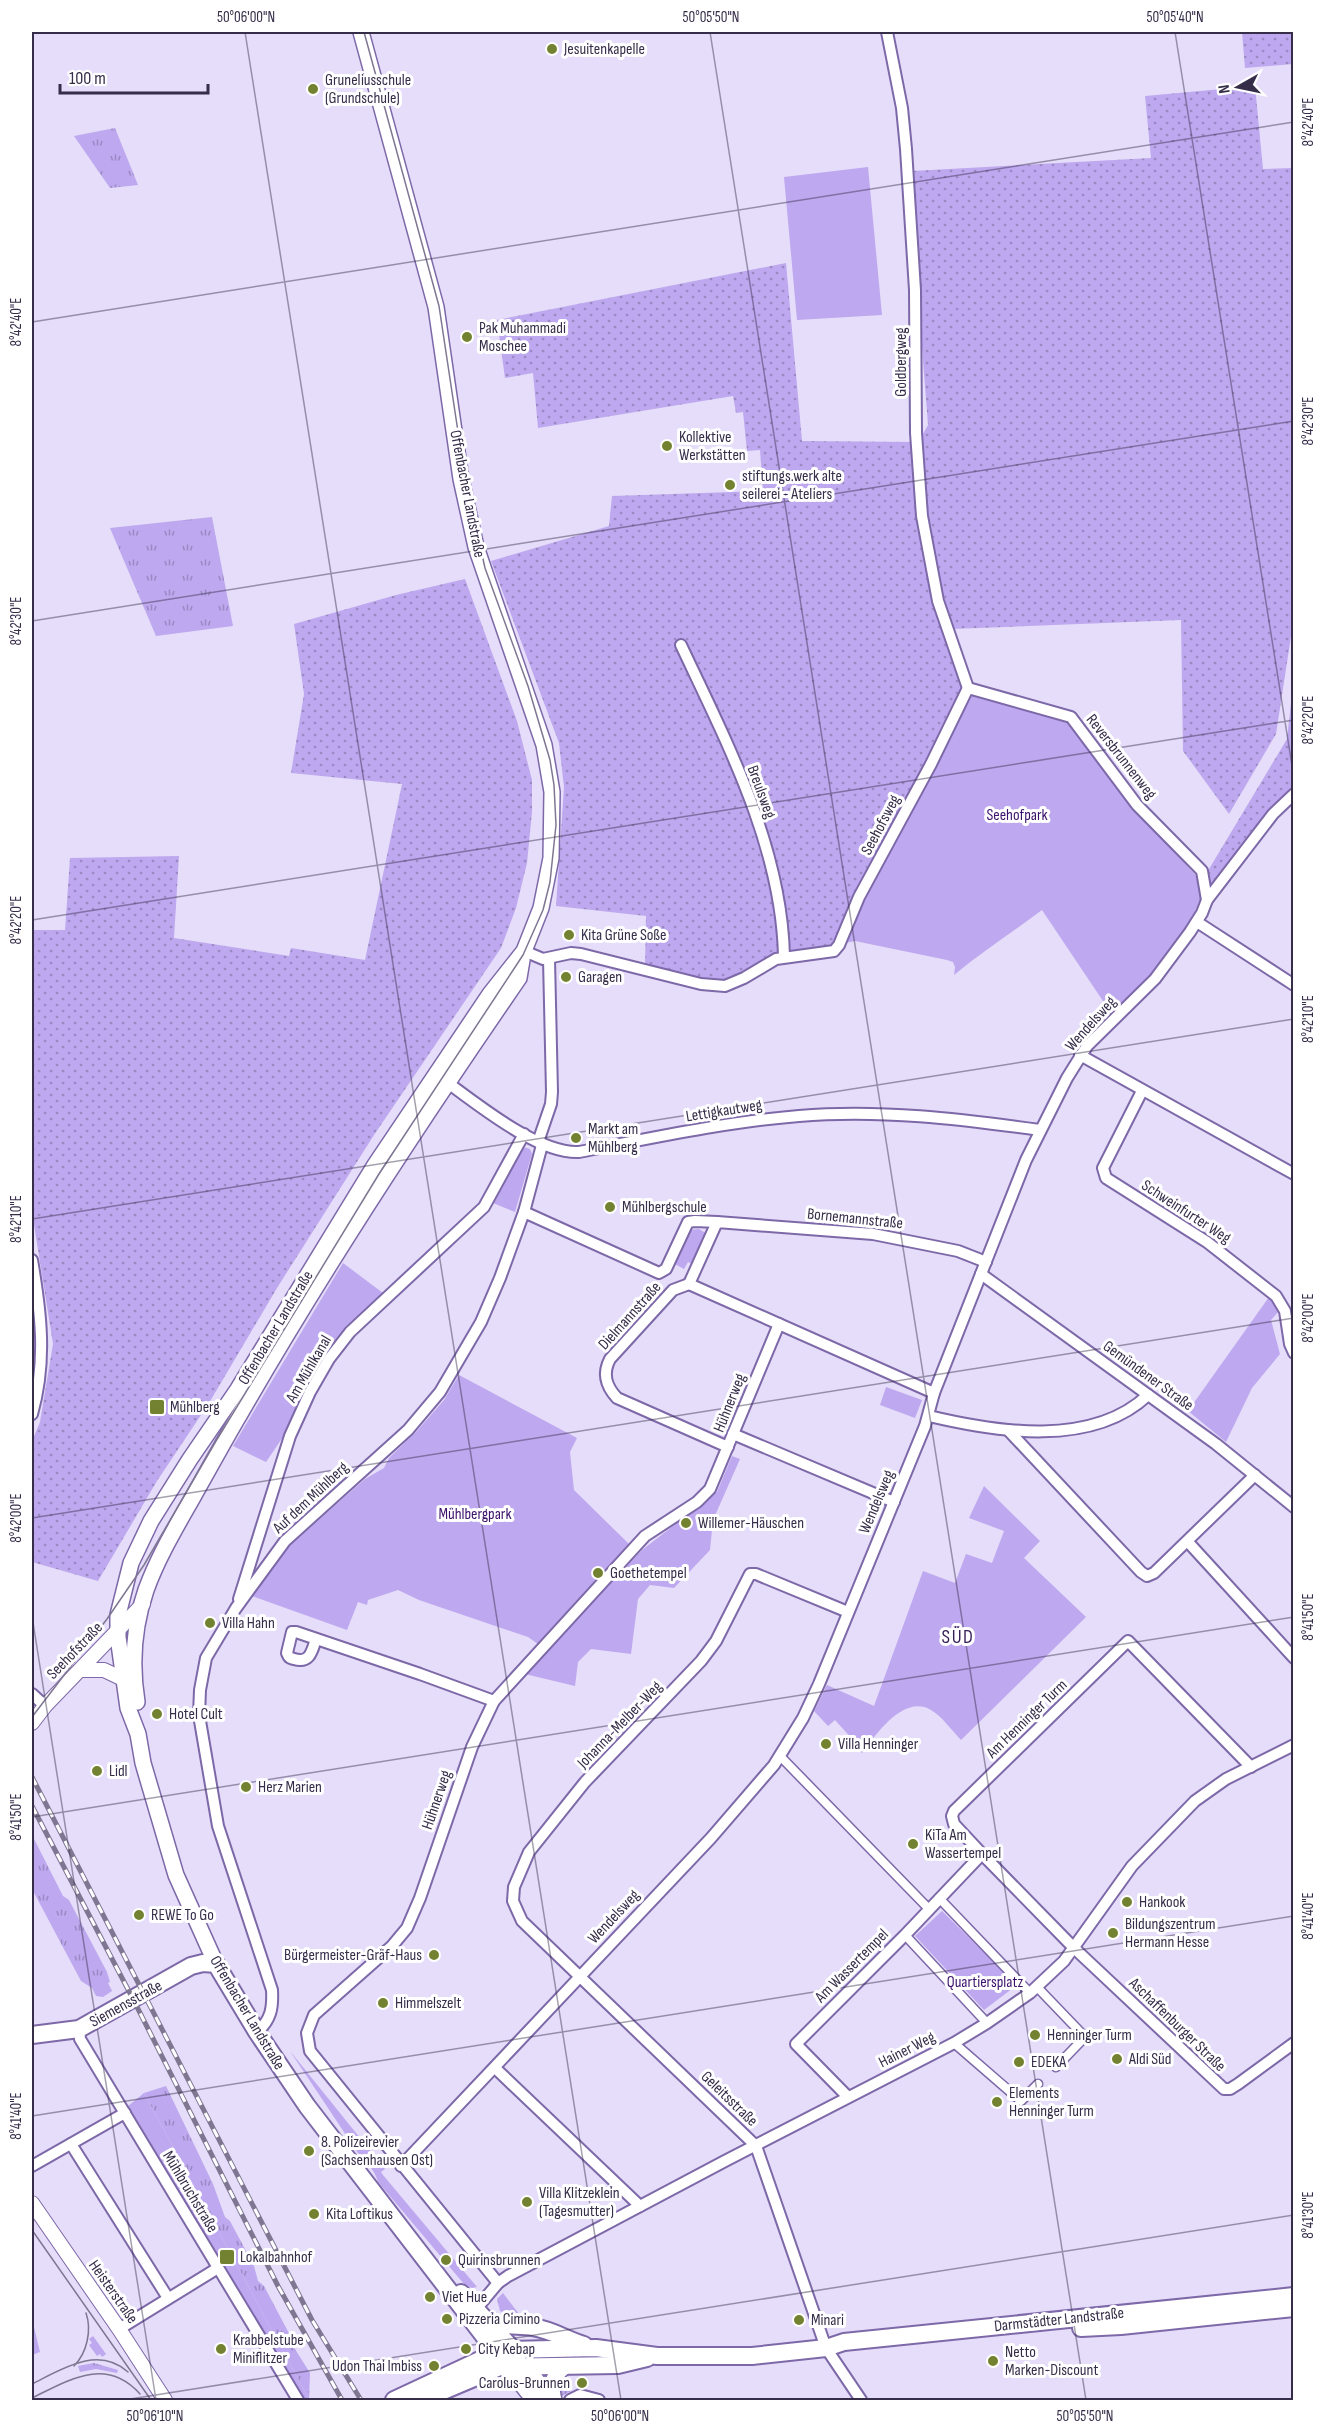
<svg xmlns="http://www.w3.org/2000/svg" width="1325" height="2432" font-family="'Sofia Sans Condensed',sans-serif">
<style>
.grass{fill:url(#grass-tufts)}
.park{fill:#bea8ef}
.garden{fill:url(#garden-dots)}
.lines{fill:none;stroke-linecap:round;stroke-linejoin:round}
.pedestrian-casing{stroke:#7d68a8;stroke-width:11}
.minor-casing{stroke:#7d68a8;stroke-width:14}
.tertiary-casing{stroke:#7d68a8;stroke-width:16}
.secondary-casing{stroke:#7d68a8;stroke-width:18}
.primary-casing{stroke:#7d68a8;stroke-width:20}
.pedestrian{stroke:#fff;stroke-width:8}
.minor{stroke:#fff;stroke-width:10}
.tertiary{stroke:#fff;stroke-width:14}
.secondary{stroke:#fff;stroke-width:15}
.primary{stroke:#fff;stroke-width:16}
.tram{stroke:#7f7692;stroke-width:1.5}
.rail-casing{stroke:#7f7692;stroke-width:5}
.rail{stroke:#fff;stroke-width:3;stroke-dasharray:9;stroke-linecap:butt}
.ticks{fill:none;stroke:#362d49;stroke-width:1.5;stroke-opacity:0.45}
.poi-dot{fill:#738230;stroke:#fff;stroke-width:2}
.labels{text-anchor:middle;dominant-baseline:central;stroke-width:6;stroke-linejoin:round;paint-order:stroke}
.poi-label{font-size:16px;fill:#362d49;stroke:#fff;text-anchor:start}
.street-label{font-size:16px;fill:#362d49;stroke:#fff}
.park-label{font-size:16px;fill:#3c126c;stroke:#fff}
.quarter-label{font-size:20px;letter-spacing:1.5px;fill:#361f58;stroke:#fff}
.neatline{fill:none;stroke:#362d49;stroke-width:2}
.ticks-label{font-size:15px;text-anchor:middle;fill:#362d49}
</style>
<defs>
<pattern id="grass-tufts" width="24" height="20" patternUnits="userSpaceOnUse" patternTransform="scale(1.5)"><rect width="24" height="20" fill="#bea8ef"/><path d="M3 7l-1-3M5 7V3M7 7l1-3M15 17l-1-3M17 17v-4M19 17l1-3" fill="none" stroke="#9b89c4"/></pattern>
<pattern id="garden-dots" width="8" height="8" patternUnits="userSpaceOnUse" patternTransform="scale(1.5)"><rect width="8" height="8" fill="#bea8ef"/><path d="M2 2h.1M6 6h.1" fill="none" stroke="#9b89c4" stroke-width="1.8" stroke-linecap="round"/></pattern>
</defs>
<rect width="100%" height="100%" fill="#e5ddf9"/>
<g class="grass">
<polygon points="115,128 138,185 110,188 74,136"/>
<polygon points="212,517 233,626 156,636 110,528"/>
<polygon points="32,1835 63,1896 69,1900 107,1972 110,1982 108,1983 112,1991 103,1997 96,1996 92,1988 81,1981 32,1889"/>
<polygon points="166,2086 213,2184 225,2217 230,2221 254,2266 258,2281 264,2286 292,2339 293,2346 310,2373 309,2399 144,2093"/>
<polygon points="503,2293 519,2314 506,2314 500,2311 497,2299"/>
<polygon points="93,2336 106,2354 102,2357 100,2354 97,2356 89,2345 92,2343 89,2339"/>
<polygon points="94,2363 118,2370 117,2373 96,2369 80,2372 78,2366"/>
<polygon points="567,2379 572,2379 571,2391 562,2396 560,2385"/>
</g>
<g class="park">
<polygon points="868,167 882,315 797,320 784,177"/>
<path d="M967,695L982,697L1071,724L1135,809L1199,879L1201,898L1190,922L1148,978L1111,1013L1042,910C1013,932 982,952 954,975L955,967L953,962L947,960L855,941L845,943L867,886Z"/>
<polygon points="523,1147 530,1149 532,1154 515,1212 493,1203"/>
<polygon points="699,1229 707,1234 692,1264 688,1262 684,1269 675,1264 688,1230"/>
<polygon points="343,1263 387,1296 339,1345 300,1412 266,1462 233,1446"/>
<polygon points="1269,1297 1279,1311 1271,1320 1280,1354 1252,1388 1226,1442 1188,1411"/>
<polygon points="459,1375 577,1438 570,1452 574,1490 630,1545 538,1644 528,1637 419,1600 398,1590 368,1600 367,1605 358,1602 347,1630 252,1596 287,1548 365,1479 384,1468 389,1458 417,1431 444,1400"/>
<polygon points="886,1387 922,1400 915,1418 880,1405"/>
<polygon points="732,1456 740,1459 713,1520 710,1550 674,1588 650,1585 638,1599 631,1654 591,1649 578,1662 575,1686 525,1674 642,1550 717,1492"/>
<path d="M984,1486L1040,1541L1024,1558L1086,1617L961,1740C952,1731 942,1716 931,1710C903,1694 876,1735 862,1753L852,1744L854,1741L835,1720L828,1726L814,1711L827,1685L874,1706L923,1571L955,1583L966,1554L992,1563L1004,1531L969,1518Z"/>
<polygon points="942,1911 1017,1985 984,2010 915,1936"/>
<path d="M290,2051L385,2169L381,2172L383,2175L477,2287L472,2288L464,2284L378,2182C375,2170 366,2162 358,2153Z"/>
<polygon points="144,2093 309,2399 304,2400 128,2106"/>
<polygon points="32,2319 40,2352 32,2355"/>
</g>
<g class="garden">
<polygon points="1242,32 1293,32 1293,64 1245,68"/>
<polygon points="1255,86 1263,169 1293,168 1294,617 1276,734 1229,814 1183,751 1181,620 952,629 932,548 920,439 928,425 920,322 912,171 1151,158 1145,96"/>
<polygon points="786,263 802,441 913,442 920,515 964,690 832,947 780,955 729,981 717,982 645,967 646,916 556,906 564,787 559,743 491,561 609,526 612,496 763,491 760,450 747,451 743,412 736,413 733,396 538,428 533,373 505,378 497,320"/>
<polygon points="465,579 517,721 532,780 532,812 527,863 516,908 501,948 374,1135 277,1288 209,1403 157,1481 98,1581 32,1562 32,1441 40,1422 53,1344 32,1212 32,930 65,930 70,858 179,856 174,938 289,956 291,948 365,960 402,784 291,773 304,694 294,624 396,595"/>
<polygon points="1293,685 1293,787 1269,810 1211,885 1206,874 1287,739"/>
</g>
<g class="lines">
<g class="pedestrian-casing">
<g id="pedestrian">
<polyline points="780,1756 929,1909"/>
<polyline points="939,1898 1030,1993"/>
<polyline points="905,1935 987,2023"/>
<polyline points="1037,1987 1085,2037 1056,2067"/>
<polyline points="954,2043 1021,2101 1038,2084"/>
</g>
</g>
<g class="minor-casing">
<g id="minor">
<polyline points="887,32 902,108 906,149 915,290 916,433 922,516 938,601 968,688"/>
<path d="M681,645C727,743 782,847 784,957"/>
<polyline points="968,688 1071,717 1137,805 1202,871 1207,900"/>
<polyline points="1197,922 1294,985"/>
<polyline points="524,951 543,959 571,953 581,954 701,984 725,986 744,978 776,959 834,951 839,945 859,897 931,764 968,688"/>
<polyline points="1080,1055 1294,1174"/>
<path d="M444,1080C477,1104 538,1154 579,1152C652,1138 725,1122 799,1116C880,1109 960,1119 1040,1130"/>
<polyline points="1142,1091 1103,1168 1106,1178 1207,1242 1276,1296 1285,1311 1290,1344 1294,1353"/>
<polyline points="538,1142 551,1104 552,1092 549,959"/>
<polyline points="524,1212 659,1273 666,1269 688,1222 695,1221 717,1222"/>
<path d="M32,1260C41,1312 47,1362 32,1414"/>
<polyline points="981,1274 1216,1444 1294,1507"/>
<polyline points="689,1284 717,1222 873,1234 958,1251 986,1262"/>
<path d="M689,1284L673,1290L610,1359C602,1374 606,1386 617,1398L728,1447"/>
<polyline points="689,1284 934,1393"/>
<path d="M929,1416C996,1432 1092,1448 1148,1395"/>
<polyline points="1008,1430 1141,1572 1147,1576 1154,1573 1255,1475"/>
<polyline points="733,1434 894,1502"/>
<polyline points="1188,1542 1294,1658"/>
<polyline points="239,1599 290,1436 310,1392 329,1359 350,1332 484,1207 524,1134"/>
<polyline points="848,1612 756,1574 750,1574 716,1641 701,1661 585,1782 529,1852 514,1887 513,1901 522,1921 756,2146 826,2348 861,2400"/>
<path d="M316,1639C312,1651 310,1664 294,1659C288,1657 290,1659 287,1653L292,1632H296L420,1674L494,1701"/>
<polyline points="32,1694 45,1706"/>
<polyline points="1251,1767 1128,1641 954,1811 952,1816 954,1824 982,1854 1074,1948 1224,2089 1230,2089 1238,2084 1294,2043"/>
<polyline points="79,2029 80,2039 298,2400"/>
<path d="M257,2032C271,2020 273,2008 272,1990L218,1826L199,1715L200,1690L206,1658L236,1608L285,1541L408,1430L440,1392L481,1322L500,1278L524,1212L542,1145"/>
<polyline points="495,2068 640,2206"/>
<polyline points="848,2097 796,2044 905,1935 982,1854"/>
<polyline points="71,2144 168,2298"/>
<polyline points="32,2166 125,2113"/>
<polyline points="401,2166 711,1838 774,1765 803,1718 819,1684 925,1426 934,1393 1026,1160 1067,1078 1087,1046 1155,979 1190,932 1202,913 1207,900 1273,814 1294,794"/>
<polyline points="498,2283 310,2051 307,2033 314,2015 392,1946 407,1928 420,1898 472,1747 494,1701 645,1536 697,1502 710,1489 779,1324"/>
<polyline points="477,2308 498,2283 508,2276 725,2161 954,2043 987,2023 1030,1993 1064,1961 1132,1866 1195,1801 1226,1779 1294,1745"/>
<polyline points="119,2329 218,2268"/>
<polyline points="570,2400 580,2395 599,2400"/>
</g>
</g>
<g class="tertiary-casing">
<g id="tertiary">
<polyline points="81,1670 104,1670 123,1679"/>
<polyline points="32,1723 45,1706 143,1604"/>
<polyline points="32,2203 119,2329 165,2400"/>
</g>
</g>
<g class="secondary-casing">
<g id="secondary">
<path d="M137,1702C131,1665 134,1625 146,1590C158,1557 176,1527 193,1497C209,1469 224,1441 240,1414C326,1264 421,1120 519,978L523,954"/>
<polyline points="216,1964 176,1875 143,1763 138,1734 128,1708 118,1637 118,1615 131,1563 151,1521 190,1459 238,1389 375,1165 490,994 524,951 541,908 551,858 552,792 544,745 476,547 461,479 436,307 361,32"/>
<polyline points="507,2366 534,2400"/>
<polyline points="526,2366 551,2400"/>
<path d="M554,2400C550,2385 552,2377 564,2367"/>
</g>
</g>
<g class="primary-casing">
<g id="primary">
<polyline points="32,2035 79,2029 191,1966 203,1963 216,1964 257,2032 307,2106 507,2366"/>
<polyline points="461,2293 518,2355"/>
<path d="M490,2322C504,2327 518,2325 533,2327C552,2330 567,2340 584,2345"/>
<polyline points="1081,2328 1121,2326 1294,2308"/>
<polyline points="394,2400 497,2352 506,2350 596,2348 657,2356 752,2356 826,2348 844,2342 1294,2296"/>
<polyline points="422,2400 500,2367 618,2365 647,2358"/>
</g>
</g>
<use href="#pedestrian" class="pedestrian"/>
<use href="#minor" class="minor"/>
<use href="#tertiary" class="tertiary"/>
<use href="#secondary" class="secondary"/>
<use href="#primary" class="primary"/>
<g class="tram">
<polyline points="32,1717 107,1619 144,1565 216,1441 379,1174 523,955 543,910 550,882 556,825 554,785 550,760 528,686 485,568 465,478 439,306 364,32"/>
<polyline points="32,2230 151,2400"/>
<path d="M74,2366C87,2353 92,2330 86,2313"/>
<path d="M32,2384C62,2369 98,2345 128,2372"/>
<path d="M32,2398C69,2380 106,2356 140,2394"/>
</g>
<g class="rail-casing">
<g id="rail">
<polyline points="32,1777 312,2320 361,2400"/>
<polyline points="32,1806 132,1997 278,2286 342,2400"/>
</g>
</g>
<use href="#rail" class="rail"/>
</g>
<path class="ticks" d="M245,32L621,2400M710,32L1086,2400M1175,32L1294,778M32,322L1294,122M32,621L1294,421M32,920L1294,720M32,1219L1294,1019M32,1518L1294,1318M32,1616L156,2400M32,1817L1294,1617M32,2116L1294,1916M124,2400L1294,2215"/>
<g class="poi-dot">
<circle cx="552" cy="49" r="6"/>
<circle cx="313" cy="89" r="6"/>
<circle cx="467" cy="337" r="6"/>
<circle cx="667" cy="446" r="6"/>
<circle cx="730" cy="485" r="6"/>
<circle cx="569" cy="935" r="6"/>
<circle cx="566" cy="977" r="6"/>
<circle cx="576" cy="1138" r="6"/>
<circle cx="610" cy="1207" r="6"/>
<rect x="149" y="1399" width="16" height="16" rx="3"/>
<circle cx="686" cy="1523" r="6"/>
<circle cx="598" cy="1573" r="6"/>
<circle cx="210" cy="1623" r="6"/>
<circle cx="157" cy="1714" r="6"/>
<circle cx="826" cy="1744" r="6"/>
<circle cx="97" cy="1771" r="6"/>
<circle cx="246" cy="1787" r="6"/>
<circle cx="913" cy="1844" r="6"/>
<circle cx="1127" cy="1902" r="6"/>
<circle cx="139" cy="1915" r="6"/>
<circle cx="1113" cy="1933" r="6"/>
<circle cx="434" cy="1955" r="6"/>
<circle cx="383" cy="2003" r="6"/>
<circle cx="1035" cy="2035" r="6"/>
<circle cx="1117" cy="2059" r="6"/>
<circle cx="1019" cy="2062" r="6"/>
<circle cx="997" cy="2102" r="6"/>
<circle cx="309" cy="2151" r="6"/>
<circle cx="527" cy="2202" r="6"/>
<circle cx="314" cy="2214" r="6"/>
<rect x="219" y="2249" width="16" height="16" rx="3"/>
<circle cx="446" cy="2260" r="6"/>
<circle cx="430" cy="2297" r="6"/>
<circle cx="447" cy="2319" r="6"/>
<circle cx="799" cy="2320" r="6"/>
<circle cx="221" cy="2349" r="6"/>
<circle cx="466" cy="2349" r="6"/>
<circle cx="993" cy="2361" r="6"/>
<circle cx="434" cy="2366" r="6"/>
<circle cx="582" cy="2383" r="6"/>
</g>
<g class="labels">
<g class="poi-label">
<text x="564" y="49">Jesuitenkapelle</text>
<text x="325" y="80">Gruneliusschule<tspan x="325" dy="18">(Grundschule)</tspan></text>
<text x="479" y="328">Pak Muhammadi<tspan x="479" dy="18">Moschee</tspan></text>
<text x="679" y="437">Kollektive<tspan x="679" dy="18">Werkstätten</tspan></text>
<text x="742" y="476">stiftungs.werk alte<tspan x="742" dy="18">seilerei - Ateliers</tspan></text>
<text x="581" y="935">Kita Grüne Soße</text>
<text x="578" y="977">Garagen</text>
<text x="588" y="1129">Markt am<tspan x="588" dy="18">Mühlberg</tspan></text>
<text x="622" y="1207">Mühlbergschule</text>
<text x="170" y="1407">Mühlberg</text>
<text x="698" y="1523">Willemer-Häuschen</text>
<text x="610" y="1573">Goethetempel</text>
<text x="222" y="1623">Villa Hahn</text>
<text x="169" y="1714">Hotel Cult</text>
<text x="838" y="1744">Villa Henninger</text>
<text x="109" y="1771">Lidl</text>
<text x="258" y="1787">Herz Marien</text>
<text x="925" y="1835">KiTa Am<tspan x="925" dy="18">Wassertempel</tspan></text>
<text x="1139" y="1902">Hankook</text>
<text x="151" y="1915">REWE To Go</text>
<text x="1125" y="1924">Bildungszentrum<tspan x="1125" dy="18">Hermann Hesse</tspan></text>
<text x="422" y="1955" text-anchor="end">Bürgermeister-Gräf-Haus</text>
<text x="395" y="2003">Himmelszelt</text>
<text x="1047" y="2035">Henninger Turm</text>
<text x="1129" y="2059">Aldi Süd</text>
<text x="1031" y="2062">EDEKA</text>
<text x="1009" y="2093">Elements<tspan x="1009" dy="18">Henninger Turm</tspan></text>
<text x="321" y="2142">8. Polizeirevier<tspan x="321" dy="18">(Sachsenhausen Ost)</tspan></text>
<text x="539" y="2193">Villa Klitzeklein<tspan x="539" dy="18">(Tagesmutter)</tspan></text>
<text x="326" y="2214">Kita Loftikus</text>
<text x="240" y="2257">Lokalbahnhof</text>
<text x="458" y="2260">Quirinsbrunnen</text>
<text x="442" y="2297">Viet Hue</text>
<text x="459" y="2319">Pizzeria Cimino</text>
<text x="811" y="2320">Minari</text>
<text x="233" y="2340">Krabbelstube<tspan x="233" dy="18">Miniflitzer</tspan></text>
<text x="478" y="2349">City Kebap</text>
<text x="1005" y="2352">Netto<tspan x="1005" dy="18">Marken-Discount</tspan></text>
<text x="422" y="2366" text-anchor="end">Udon Thai Imbiss</text>
<text x="570" y="2383" text-anchor="end">Carolus-Brunnen</text>
</g>
<g class="street-label">
<text transform="translate(901 362) rotate(-90)">Goldbergweg</text>
<text transform="translate(467 494) rotate(79)">Offenbacher Landstraße</text>
<text transform="translate(1121 757) rotate(52)">Reversbrunnenweg</text>
<text transform="translate(761 792) rotate(70)">Breulsweg</text>
<text transform="translate(881 825) rotate(-62)">Seehofsweg</text>
<text transform="translate(1091 1024) rotate(-48)">Wendelsweg</text>
<text transform="translate(724 1111) rotate(-9)">Lettigkautweg</text>
<text transform="translate(1186 1212) rotate(33)">Schweinfurter Weg</text>
<text transform="translate(855 1219) rotate(6)">Bornemannstraße</text>
<text transform="translate(630 1316) rotate(-48)">Dielmannstraße</text>
<text transform="translate(276 1328) rotate(-59)">Offenbacher Landstraße</text>
<text transform="translate(309 1369) rotate(-60)">Am Mühlkanal</text>
<text transform="translate(1148 1376) rotate(36)">Gemündener Straße</text>
<text transform="translate(730 1403) rotate(-68)">Hühnerweg</text>
<text transform="translate(311 1498) rotate(-43)">Auf dem Mühlberg</text>
<text transform="translate(877 1502) rotate(-67)">Wendelsweg</text>
<text transform="translate(75 1651) rotate(-46)">Seehofstraße</text>
<text transform="translate(1027 1719) rotate(-44)">Am Henninger Turm</text>
<text transform="translate(620 1725) rotate(-46)">Johanna-Melber-Weg</text>
<text transform="translate(437 1800) rotate(-71)">Hühnerweg</text>
<text transform="translate(614 1917) rotate(-47)">Wendelsweg</text>
<text transform="translate(852 1966) rotate(-45)">Am Wassertempel</text>
<text transform="translate(126 2004) rotate(-29)">Siemensstraße</text>
<text transform="translate(247 2013) rotate(59)">Offenbacher Landstraße</text>
<text transform="translate(1177 2025) rotate(44)">Aschaffenburger Straße</text>
<text transform="translate(907 2050) rotate(-27)">Hainer Weg</text>
<text transform="translate(729 2099) rotate(44)">Geleitsstraße</text>
<text transform="translate(190 2192) rotate(59)">Mühlbruchstraße</text>
<text transform="translate(113 2292) rotate(55)">Heisterstraße</text>
<text transform="translate(1059 2320) rotate(-6)">Darmstädter Landstraße</text>
</g>
<g class="park-label">
<text x="1017" y="815">Seehofpark</text>
<text x="475" y="1514">Mühlbergpark</text>
<text x="985" y="1982">Quartiersplatz</text>
</g>
<g class="quarter-label">
<text x="958" y="1637">SÜD</text>
</g>
</g>
<rect width="1325" height="2432" fill="none" stroke="#ffffff" stroke-width="66"/>
<g transform="translate(1238 87) rotate(261)" stroke="#ffffff" stroke-width="4.5" paint-order="stroke">
<path d="M0-4.5L10 22L0 15L-10 22Z" fill="#362d49"/>
<text y="-9" font-size="16" font-weight="bold" text-anchor="middle" fill="#362d49">N</text>
</g>
<path d="M60 84v9h148v-9" fill="none" stroke="#362d49" stroke-width="3"/>
<text x="69" y="84" font-size="18" fill="#362d49" stroke="#ffffff" stroke-width="4.5" paint-order="stroke">100 m</text>
<rect x="33" y="33" width="1259" height="2366" class="neatline"/>
<g class="ticks-label">
<text x="246" y="22">50°06'00"N</text>
<text x="711" y="22">50°05'50"N</text>
<text x="1175" y="22">50°05'40"N</text>
<text transform="translate(1308 122) rotate(-90)" y="5">8°42'40"E</text>
<text transform="translate(16 322) rotate(-90)" y="5">8°42'40"E</text>
<text transform="translate(1308 421) rotate(-90)" y="5">8°42'30"E</text>
<text transform="translate(16 621) rotate(-90)" y="5">8°42'30"E</text>
<text transform="translate(1308 720) rotate(-90)" y="5">8°42'20"E</text>
<text transform="translate(16 920) rotate(-90)" y="5">8°42'20"E</text>
<text transform="translate(1308 1019) rotate(-90)" y="5">8°42'10"E</text>
<text transform="translate(16 1219) rotate(-90)" y="5">8°42'10"E</text>
<text transform="translate(1308 1318) rotate(-90)" y="5">8°42'00"E</text>
<text transform="translate(16 1518) rotate(-90)" y="5">8°42'00"E</text>
<text transform="translate(1308 1617) rotate(-90)" y="5">8°41'50"E</text>
<text transform="translate(16 1817) rotate(-90)" y="5">8°41'50"E</text>
<text transform="translate(1308 1916) rotate(-90)" y="5">8°41'40"E</text>
<text transform="translate(16 2116) rotate(-90)" y="5">8°41'40"E</text>
<text transform="translate(1308 2215) rotate(-90)" y="5">8°41'30"E</text>
<text x="155" y="2421">50°06'10"N</text>
<text x="620" y="2421">50°06'00"N</text>
<text x="1085" y="2421">50°05'50"N</text>
</g>
</svg>
